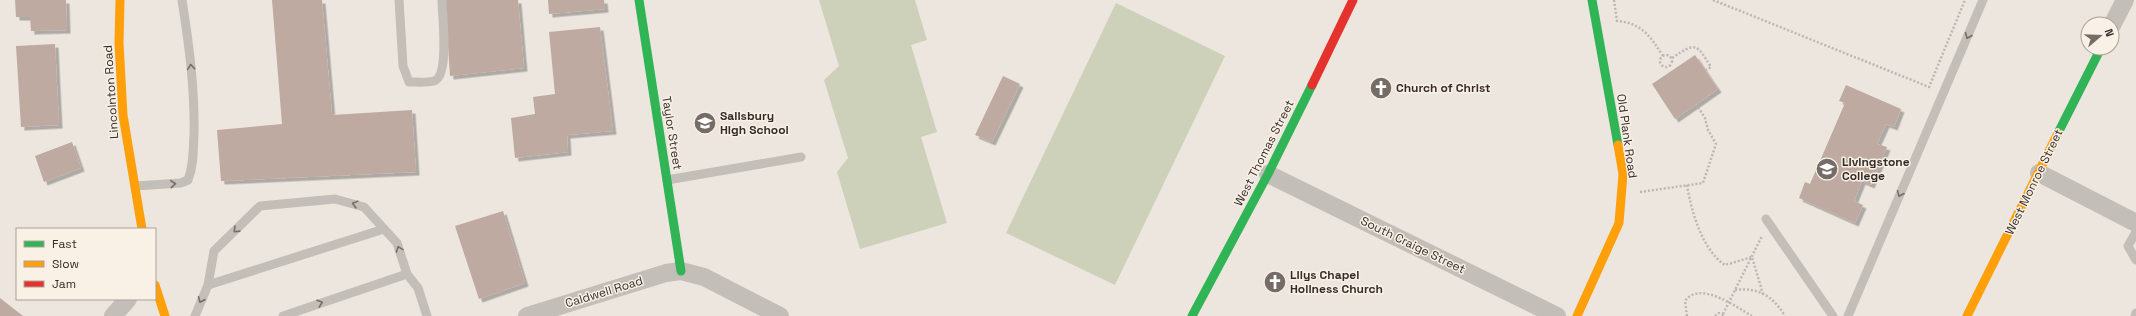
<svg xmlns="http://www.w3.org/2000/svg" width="2136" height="316" font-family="'Space Grotesk',sans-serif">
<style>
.green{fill:#cdd1ba}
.building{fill:#bfaaa1;filter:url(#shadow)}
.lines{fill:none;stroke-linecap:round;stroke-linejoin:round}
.path{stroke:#bdb6b1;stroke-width:2.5;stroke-dasharray:2 2;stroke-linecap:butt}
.lane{stroke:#c4beb8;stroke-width:9}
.street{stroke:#c4beb8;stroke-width:18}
.fast{stroke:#30b455;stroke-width:9}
.slow{stroke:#ff9f0a;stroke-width:9}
.jam{stroke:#e5322d;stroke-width:9}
.oneway{stroke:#756d68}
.labels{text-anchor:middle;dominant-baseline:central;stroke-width:3;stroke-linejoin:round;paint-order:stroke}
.poi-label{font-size:12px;font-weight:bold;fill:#352b27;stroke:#f9f0e6;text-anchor:start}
.street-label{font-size:12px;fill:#352b27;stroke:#f9f0e6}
</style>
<defs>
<filter id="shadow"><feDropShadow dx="3.5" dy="3.5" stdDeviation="0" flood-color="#0004"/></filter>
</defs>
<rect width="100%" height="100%" fill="#ece6df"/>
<g class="green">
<polygon points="819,0 915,0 927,40 911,45 937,132 921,137 947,223 860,249 837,172 848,158 824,80 839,66"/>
<polygon points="1116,3 1225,56 1115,285 1006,233"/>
</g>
<g class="building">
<polygon points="15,0 66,0 67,30 31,31 30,17 16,17"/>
<polygon points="272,0 322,0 332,115 412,110 416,172 221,181 217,130 282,124"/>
<polygon points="445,0 518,0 524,68 450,76"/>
<polygon points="548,0 604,0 605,9 549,14"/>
<polygon points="600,27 613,131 567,135 568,152 515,158 511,118 535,114 533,97 555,94 549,32"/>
<polygon points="55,44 59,125 21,127 16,46"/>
<polygon points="1695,55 1718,89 1675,119 1652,84"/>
<polygon points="1003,76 1020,84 992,142 975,135"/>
<polygon points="1846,85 1901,109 1894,127 1886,124 1877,144 1887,147 1871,185 1862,181 1854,201 1863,205 1855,223 1799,198 1805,182 1810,184 1845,103 1839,101"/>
<polygon points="72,142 81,168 44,182 35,156"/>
<polygon points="503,211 525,283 479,299 455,226"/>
<polygon points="0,298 23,316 0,316"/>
</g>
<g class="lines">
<g class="path">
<path d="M1614,0L1617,21C1642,23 1650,36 1663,56"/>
<polyline points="1713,0 1929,87 1965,0"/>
<circle cx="1666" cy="61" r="6"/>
<path d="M1672,58C1696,42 1696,43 1711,67L1706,70"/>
<path d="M1687,185C1691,210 1702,250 1725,265L1752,257L1763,294"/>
<polyline points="1640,192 1703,183 1716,144 1708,130 1705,118 1696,104"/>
<path d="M1735,290C1758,287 1773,296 1785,316"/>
<polyline points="1723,314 1762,236"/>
<path d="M1687,316L1685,301C1700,280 1736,307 1752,316"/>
<polyline points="1715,316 1719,313 1725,316"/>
</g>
<g class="lane">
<path d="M399,0L403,66L409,82C416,82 427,83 434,81C450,76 442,15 442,0"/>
<polyline points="667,180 801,157"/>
<path d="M135,186L181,183L188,180C194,165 193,150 194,135C195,89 189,45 182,0"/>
<polyline points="1766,219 1833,316"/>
<polyline points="2136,232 2128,246 2136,260"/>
<polyline points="208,285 384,229"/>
<polyline points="195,316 208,285 214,251 260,206 335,199 364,207 397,243 407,274"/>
<polyline points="283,316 407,274 418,288 427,316"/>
<polyline points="1848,316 1983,0"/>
<polyline points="2135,316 2136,313"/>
</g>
<g class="street">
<polyline points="2112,25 2125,0"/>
<polyline points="2039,173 2136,223"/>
<polyline points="1268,174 1557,316"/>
<polyline points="113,316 128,299"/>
<polyline points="527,316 666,273 681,271 704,277 780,316"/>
</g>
<g class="fast">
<polyline points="639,0 681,271"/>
<polyline points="1592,0 1618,145"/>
<polyline points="2058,133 2101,48"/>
<polyline points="1192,316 1268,174 1312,85"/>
</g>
<g class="slow">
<polyline points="120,0 119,43 123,115 142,229"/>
<polyline points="155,285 165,316"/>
<polyline points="1577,316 1619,223 1623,174 1618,145"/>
<polyline points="1967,316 2058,133"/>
</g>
<polyline class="jam" points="1312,85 1353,0"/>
</g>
<defs><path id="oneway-chevron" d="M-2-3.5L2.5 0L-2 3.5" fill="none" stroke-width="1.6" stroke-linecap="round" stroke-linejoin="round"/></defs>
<g class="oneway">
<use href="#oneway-chevron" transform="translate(1968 36) rotate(113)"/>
<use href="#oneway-chevron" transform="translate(191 67) rotate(-96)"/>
<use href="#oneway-chevron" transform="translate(173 184) rotate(-5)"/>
<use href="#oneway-chevron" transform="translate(1900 194) rotate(113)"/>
<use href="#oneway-chevron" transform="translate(355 204) rotate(-165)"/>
<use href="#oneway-chevron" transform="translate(236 230) rotate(136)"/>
<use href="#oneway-chevron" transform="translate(399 249) rotate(-110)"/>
<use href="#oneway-chevron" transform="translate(201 300) rotate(113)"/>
<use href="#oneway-chevron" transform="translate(320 303) rotate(-19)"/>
</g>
<defs>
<g id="church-disc" transform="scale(1.15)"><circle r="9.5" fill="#756c67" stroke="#f9f0e6"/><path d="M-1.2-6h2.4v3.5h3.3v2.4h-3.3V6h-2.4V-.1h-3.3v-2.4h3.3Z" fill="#fff"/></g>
<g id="school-disc" transform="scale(1.15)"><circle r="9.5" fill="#756c67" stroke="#f9f0e6"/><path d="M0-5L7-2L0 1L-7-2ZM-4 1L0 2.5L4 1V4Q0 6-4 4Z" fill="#fff"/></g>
<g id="university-disc" transform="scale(1.15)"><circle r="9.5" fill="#756c67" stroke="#f9f0e6"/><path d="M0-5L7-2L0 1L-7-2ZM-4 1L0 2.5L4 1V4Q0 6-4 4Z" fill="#fff"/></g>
</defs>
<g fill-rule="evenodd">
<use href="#church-disc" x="1381" y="88"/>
<use href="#school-disc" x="705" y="123"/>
<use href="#university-disc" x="1827" y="169"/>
<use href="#church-disc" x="1275" y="282"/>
</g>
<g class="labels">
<g class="poi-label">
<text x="1396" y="88">Church of Christ</text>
<text x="720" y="116">Salisbury<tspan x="720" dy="14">High School</tspan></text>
<text x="1842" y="162">Livingstone<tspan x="1842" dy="14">College</tspan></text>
<text x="1290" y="275">Lilys Chapel<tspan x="1290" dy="14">Holiness Church</tspan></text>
</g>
<g class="street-label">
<text transform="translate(111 92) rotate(-94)">Lincolnton Road</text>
<text transform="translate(672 133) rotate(81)">Taylor Street</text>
<text transform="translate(1627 136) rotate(82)">Old Plank Road</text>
<text transform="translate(1264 153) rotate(-63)">West Thomas Street</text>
<text transform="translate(2034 182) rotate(-64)">West Monroe Street</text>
<text transform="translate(1413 245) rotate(26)">South Craige Street</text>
<text transform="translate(604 292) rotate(-17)">Caldwell Road</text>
</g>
</g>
<rect x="16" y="228" width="140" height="72" fill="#f9f0e6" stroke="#aba19a"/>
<rect x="24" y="241" width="20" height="6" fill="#30b455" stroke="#aba19a"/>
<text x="52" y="248" font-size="12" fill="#352b27">Fast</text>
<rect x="24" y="261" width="20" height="6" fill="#ff9f0a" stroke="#aba19a"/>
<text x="52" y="268" font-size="12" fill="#352b27">Slow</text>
<rect x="24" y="281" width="20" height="6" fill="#e5322d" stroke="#aba19a"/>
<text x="52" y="288" font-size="12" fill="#352b27">Jam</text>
<g transform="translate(2100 36) rotate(71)"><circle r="19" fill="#f9f0e6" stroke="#aba19a"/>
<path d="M0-3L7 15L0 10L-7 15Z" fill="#756c67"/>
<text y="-6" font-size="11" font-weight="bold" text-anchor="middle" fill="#352b27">N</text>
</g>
</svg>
